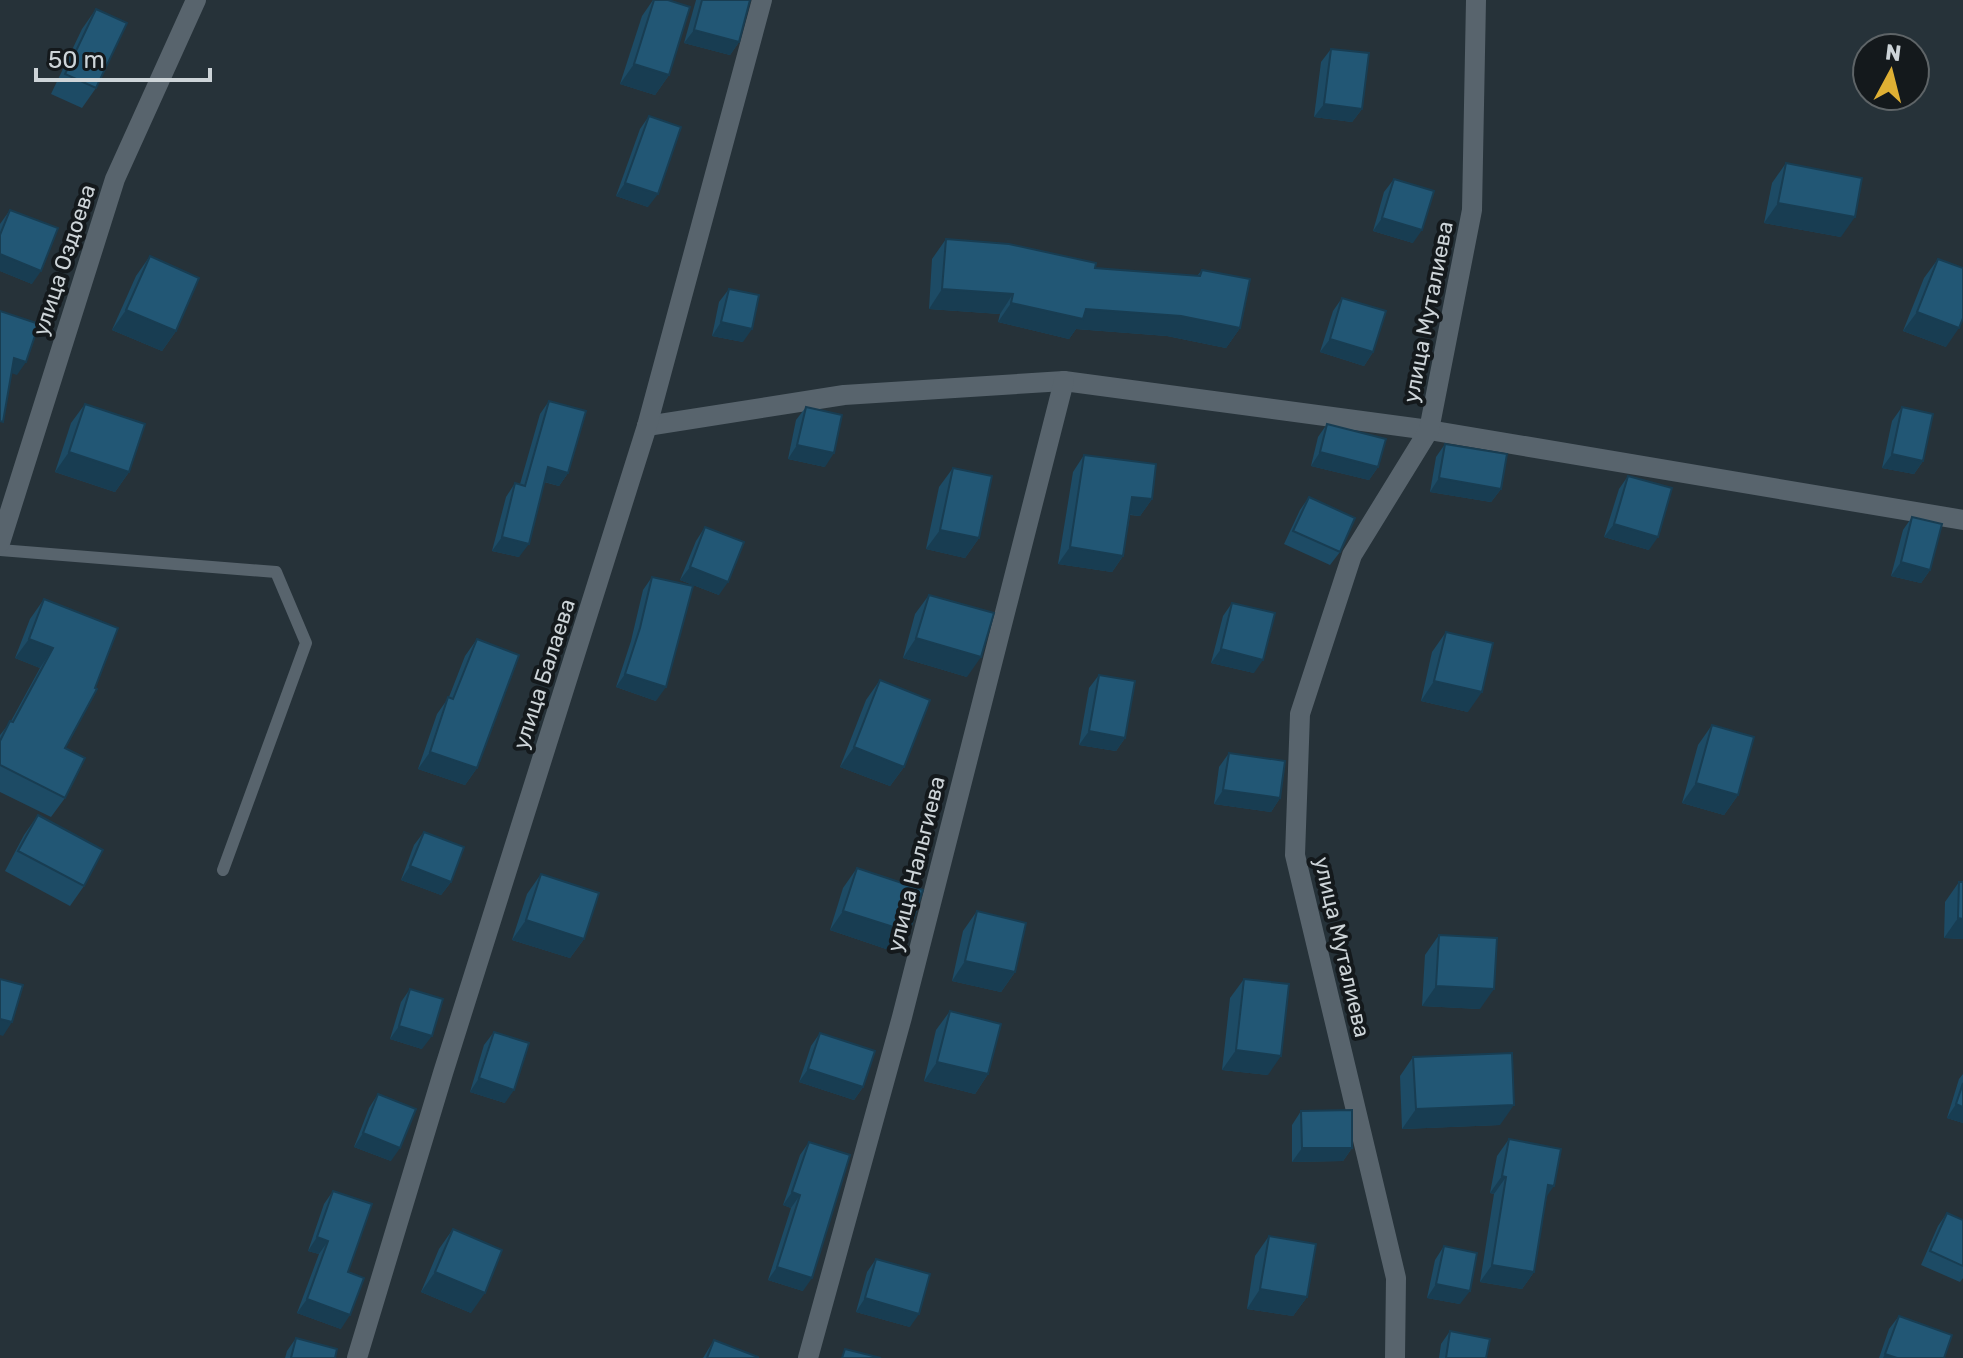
<svg xmlns="http://www.w3.org/2000/svg" width="1963" height="1358" font-family="Rubik,sans-serif">
<style>
.lines{fill:none;stroke-linecap:round;stroke-linejoin:round}
.lane{stroke:#58646d;stroke-width:12}
.street{stroke:#58646d;stroke-width:20}
.wall{fill:#1d4b65}
.shaded-wall{fill:#183d52}
.building{fill:#225775;stroke:#183d52;stroke-width:2}
.labels{text-anchor:middle;dominant-baseline:central;stroke-width:8;stroke-linejoin:round;paint-order:stroke}
.street-label{font-size:22px;fill:#cdd4d8;stroke:#14191c}
</style>
<rect width="100%" height="100%" fill="#263239"/>
<g class="lines">
<polyline class="lane" points="0,550 276,572 306,643 223,870"/>
<g class="street">
<polyline points="647,426 844,395 1064,381 1429,430 1963,520"/>
<polyline points="0,543 115,179 196,0"/>
<polyline points="357,1358 443,1073 647,426 762,0"/>
<polyline points="808,1358 902,1017 1064,381"/>
<polyline points="1395,1358 1396,1278 1295,855 1300,714 1352,555 1429,430 1472,210 1476,0"/>
</g>
</g>
<g class="wall">
<polygon points="653,0 668,0 669,75 655,95 620,84 642,16"/>
<polygon points="696,0 750,0 739,42 730,55 684,43"/>
<polygon points="96,9 96,88 82,108 51,94 82,29"/>
<polygon points="1331,49 1362,109 1352,122 1314,117 1321,62"/>
<polygon points="649,116 648,207 616,196 640,129"/>
<polygon points="1786,163 1841,237 1764,223 1772,183"/>
<polygon points="1394,179 1413,243 1373,231 1384,192"/>
<polygon points="10,210 32,284 0,271 0,224"/>
<polygon points="946,239 1095,268 1197,276 1202,270 1240,328 1226,348 1167,336 1076,329 1069,339 998,322 1000,314 929,309 932,259"/>
<polygon points="150,256 176,331 162,351 112,330 136,276"/>
<polygon points="1938,259 1946,347 1903,331 1924,278"/>
<polygon points="729,289 743,342 712,336 719,302"/>
<polygon points="1342,298 1373,352 1364,366 1320,352 1333,311"/>
<polygon points="549,401 568,473 559,486 544,482 519,557 492,551 506,497 515,483 520,484 540,414"/>
<polygon points="85,404 129,472 115,492 55,472 71,423"/>
<polygon points="806,407 825,467 788,459 796,420"/>
<polygon points="1902,407 1923,461 1914,474 1882,468 1892,421"/>
<polygon points="1327,424 1378,467 1369,480 1311,466 1318,437"/>
<polygon points="1445,444 1501,489 1491,502 1430,492 1436,457"/>
<polygon points="1084,455 1152,499 1140,516 1130,515 1123,556 1112,572 1058,564 1073,472"/>
<polygon points="953,468 979,538 965,558 926,549 939,487"/>
<polygon points="1628,476 1649,550 1604,537 1619,489"/>
<polygon points="1309,497 1340,552 1330,565 1284,544 1300,510"/>
<polygon points="1912,517 1930,570 1921,583 1891,576 1903,530"/>
<polygon points="705,527 719,595 680,580 696,541"/>
<polygon points="652,577 656,701 616,687 631,641 643,590"/>
<polygon points="929,595 967,677 903,658 915,614"/>
<polygon points="44,599 65,748 65,798 51,817 0,792 0,735 11,721 40,668 15,658 30,619"/>
<polygon points="1232,603 1254,673 1211,663 1223,616"/>
<polygon points="1446,632 1468,712 1421,701 1432,652"/>
<polygon points="477,639 477,768 465,785 418,769 437,714 449,697 465,656"/>
<polygon points="1099,675 1125,738 1116,751 1079,745 1089,688"/>
<polygon points="880,680 904,767 890,786 840,767 866,700"/>
<polygon points="1712,725 1738,795 1724,815 1682,803 1698,745"/>
<polygon points="1229,753 1280,798 1271,812 1214,804 1219,767"/>
<polygon points="38,815 84,886 70,906 5,871 24,835"/>
<polygon points="424,832 451,882 441,895 401,880 414,845"/>
<polygon points="857,868 909,932 895,952 830,930 843,888"/>
<polygon points="541,874 584,939 570,958 512,940 527,894"/>
<polygon points="1959,882 1963,882 1963,939 1944,938 1945,902"/>
<polygon points="977,911 1015,972 1001,992 952,981 963,931"/>
<polygon points="1439,935 1480,1009 1422,1006 1425,955"/>
<polygon points="1244,979 1268,1075 1222,1070 1230,998"/>
<polygon points="410,989 422,1049 390,1039 401,1002"/>
<polygon points="950,1011 988,1074 975,1094 924,1081 936,1030"/>
<polygon points="494,1032 505,1103 470,1092 484,1045"/>
<polygon points="820,1033 863,1087 854,1100 799,1082 811,1046"/>
<polygon points="1413,1057 1500,1125 1402,1129 1400,1076"/>
<polygon points="1963,1074 1963,1123 1947,1118 1959,1079"/>
<polygon points="378,1094 391,1161 354,1147 369,1108"/>
<polygon points="1301,1111 1352,1148 1343,1161 1292,1162 1292,1125"/>
<polygon points="1509,1139 1546,1198 1534,1272 1522,1289 1480,1282 1494,1194 1490,1193 1497,1156"/>
<polygon points="809,1142 803,1291 768,1280 791,1208 783,1205 800,1155"/>
<polygon points="333,1191 341,1329 297,1313 319,1254 308,1251 324,1204"/>
<polygon points="1947,1213 1963,1220 1963,1278 1960,1282 1921,1265 1938,1226"/>
<polygon points="453,1229 471,1313 421,1292 439,1249"/>
<polygon points="1269,1236 1307,1297 1293,1316 1247,1309 1255,1256"/>
<polygon points="1444,1246 1460,1304 1427,1298 1435,1260"/>
<polygon points="876,1259 910,1327 856,1312 867,1272"/>
<polygon points="1899,1316 1944,1358 1879,1358 1889,1329"/>
<polygon points="1450,1331 1486,1358 1439,1358 1441,1344"/>
<polygon points="296,1338 335,1358 285,1358 287,1351"/>
<polygon points="714,1340 758,1358 703,1358"/>
</g>
<g class="shaded-wall">
<polygon points="694,30 739,42 730,55 684,43"/>
<polygon points="634,64 669,75 655,95 620,84"/>
<polygon points="1324,104 1362,109 1352,122 1314,117"/>
<polygon points="625,183 658,194 648,207 616,196"/>
<polygon points="1778,203 1855,217 1841,237 1764,223"/>
<polygon points="1382,218 1422,230 1413,243 1373,231"/>
<polygon points="0,254 41,271 32,284 0,271"/>
<polygon points="942,289 1013,294 1000,314 929,309"/>
<polygon points="1011,303 1181,316 1240,328 1226,348 1167,336 1076,329 1069,339 998,322"/>
<polygon points="126,310 176,331 162,351 112,330"/>
<polygon points="1917,312 1959,328 1946,347 1903,331"/>
<polygon points="721,322 752,329 743,342 712,336"/>
<polygon points="1330,339 1373,352 1364,366 1320,352"/>
<polygon points="14,358 26,362 17,375 5,371"/>
<polygon points="797,445 834,453 825,467 788,459"/>
<polygon points="69,452 129,472 115,492 55,472"/>
<polygon points="1320,452 1378,467 1369,480 1311,466"/>
<polygon points="1892,454 1923,461 1914,474 1882,468"/>
<polygon points="548,467 568,473 559,486 538,480"/>
<polygon points="1439,478 1501,489 1491,502 1430,492"/>
<polygon points="1132,497 1152,499 1140,516 1121,513"/>
<polygon points="1614,524 1658,537 1649,550 1604,537"/>
<polygon points="940,530 979,538 965,558 926,549"/>
<polygon points="502,537 529,544 519,557 492,551"/>
<polygon points="1070,547 1123,556 1112,572 1058,564"/>
<polygon points="1901,562 1930,570 1921,583 1891,576"/>
<polygon points="690,567 728,582 719,595 680,580"/>
<polygon points="916,638 981,657 967,677 903,658"/>
<polygon points="29,639 53,648 40,668 15,658"/>
<polygon points="1221,649 1263,660 1254,673 1211,663"/>
<polygon points="625,674 666,687 656,701 616,687"/>
<polygon points="1434,681 1482,692 1468,712 1421,701"/>
<polygon points="1089,731 1125,738 1116,751 1079,745"/>
<polygon points="854,747 904,767 890,786 840,767"/>
<polygon points="430,752 477,768 465,785 418,769"/>
<polygon points="1696,783 1738,795 1724,815 1682,803"/>
<polygon points="1223,790 1280,798 1271,812 1214,804"/>
<polygon points="410,866 451,882 441,895 401,880"/>
<polygon points="843,911 909,932 895,952 830,930"/>
<polygon points="1958,918 1963,919 1963,939 1944,938"/>
<polygon points="526,920 584,939 570,958 512,940"/>
<polygon points="965,961 1015,972 1001,992 952,981"/>
<polygon points="1436,986 1494,989 1480,1009 1422,1006"/>
<polygon points="0,1019 12,1022 3,1036 0,1035"/>
<polygon points="399,1026 432,1036 422,1049 390,1039"/>
<polygon points="1236,1050 1281,1056 1268,1075 1222,1070"/>
<polygon points="937,1062 988,1074 975,1094 924,1081"/>
<polygon points="808,1069 863,1087 854,1100 799,1082"/>
<polygon points="479,1078 514,1090 505,1103 470,1092"/>
<polygon points="1956,1104 1963,1107 1963,1123 1947,1118"/>
<polygon points="1514,1105 1500,1125 1402,1129 1416,1109"/>
<polygon points="363,1133 400,1148 391,1161 354,1147"/>
<polygon points="1302,1148 1352,1148 1343,1161 1292,1162"/>
<polygon points="1502,1176 1506,1177 1494,1194 1490,1193"/>
<polygon points="1548,1185 1554,1186 1542,1203"/>
<polygon points="792,1192 800,1195 791,1208 783,1205"/>
<polygon points="317,1237 328,1241 319,1254 308,1251"/>
<polygon points="1492,1265 1534,1272 1522,1289 1480,1282"/>
<polygon points="777,1267 812,1278 803,1291 768,1280"/>
<polygon points="435,1272 485,1293 471,1313 421,1292"/>
<polygon points="1436,1284 1470,1291 1460,1304 1427,1298"/>
<polygon points="1260,1289 1307,1297 1293,1316 1247,1309"/>
<polygon points="865,1298 919,1314 910,1327 856,1312"/>
<polygon points="307,1299 350,1315 341,1329 297,1313"/>
<polygon points="1885,1354 1897,1358 1883,1358"/>
</g>
<g class="building">
<polygon points="654,0 668,0 690,7 669,75 634,64"/>
<polygon points="702,0 750,0 739,42 694,30"/>
<polygon points="96,9 127,23 96,88 65,74"/>
<polygon points="1331,49 1369,53 1362,109 1324,104"/>
<polygon points="649,116 681,127 658,194 625,183"/>
<polygon points="1786,163 1862,178 1855,217 1778,203"/>
<polygon points="1394,179 1434,191 1422,230 1382,218"/>
<polygon points="10,210 58,228 41,271 0,254 0,235"/>
<polygon points="946,239 1009,244 1096,263 1095,268 1200,276 1202,270 1250,279 1240,328 1181,316 1086,309 1083,319 1011,303 1013,294 942,289"/>
<polygon points="150,256 199,278 176,331 126,310"/>
<polygon points="1938,259 1963,268 1963,318 1959,328 1917,312"/>
<polygon points="729,289 759,295 752,329 721,322"/>
<polygon points="1342,298 1386,311 1373,352 1330,339"/>
<polygon points="0,311 39,324 26,362 14,358 3,422 0,421"/>
<polygon points="549,401 586,411 568,473 548,467 529,544 502,537 515,483 525,486"/>
<polygon points="85,404 145,424 129,472 69,452"/>
<polygon points="806,407 842,415 834,453 797,445"/>
<polygon points="1902,407 1933,414 1923,461 1892,454"/>
<polygon points="1327,424 1386,439 1378,467 1320,452"/>
<polygon points="1445,444 1507,454 1501,489 1439,478"/>
<polygon points="1084,455 1156,464 1152,499 1132,497 1123,556 1070,547"/>
<polygon points="953,468 992,476 979,538 940,530"/>
<polygon points="1628,476 1672,488 1658,537 1614,524"/>
<polygon points="1309,497 1355,518 1340,552 1293,531"/>
<polygon points="1912,517 1942,524 1930,570 1901,562"/>
<polygon points="705,527 744,542 728,582 690,567"/>
<polygon points="652,577 693,586 666,687 625,674 640,628"/>
<polygon points="929,595 994,613 981,657 916,638"/>
<polygon points="44,599 118,628 95,688 97,689 65,748 85,758 65,798 0,765 0,741 10,721 13,722 53,648 29,639"/>
<polygon points="1232,603 1275,613 1263,660 1221,649"/>
<polygon points="1446,632 1493,643 1482,692 1434,681"/>
<polygon points="477,639 519,655 477,768 430,752 448,697 453,699"/>
<polygon points="1099,675 1135,681 1125,738 1089,731"/>
<polygon points="880,680 930,700 904,767 854,747"/>
<polygon points="1712,725 1754,737 1738,795 1696,783"/>
<polygon points="1229,753 1285,761 1280,798 1223,790"/>
<polygon points="38,815 103,850 84,886 18,851"/>
<polygon points="424,832 464,847 451,882 410,866"/>
<polygon points="857,868 923,890 909,932 843,911"/>
<polygon points="541,874 599,893 584,939 526,920"/>
<polygon points="1959,882 1963,882 1963,919 1958,918"/>
<polygon points="977,911 1026,923 1015,972 965,961"/>
<polygon points="1439,935 1497,938 1494,989 1436,986"/>
<polygon points="0,979 23,985 12,1022 0,1019"/>
<polygon points="1244,979 1289,984 1281,1056 1236,1050"/>
<polygon points="410,989 443,999 432,1036 399,1026"/>
<polygon points="950,1011 1001,1024 988,1074 937,1062"/>
<polygon points="494,1032 529,1043 514,1090 479,1078"/>
<polygon points="820,1033 875,1051 863,1087 808,1069"/>
<polygon points="1512,1053 1514,1105 1416,1109 1413,1057"/>
<polygon points="1963,1083 1963,1107 1956,1104"/>
<polygon points="378,1094 416,1109 400,1148 363,1133"/>
<polygon points="1352,1110 1352,1148 1302,1148 1301,1111"/>
<polygon points="1509,1139 1561,1149 1554,1186 1548,1185 1534,1272 1492,1265 1506,1177 1502,1176"/>
<polygon points="809,1142 850,1155 812,1278 777,1267 800,1195 792,1192"/>
<polygon points="333,1191 372,1204 348,1272 364,1278 350,1315 307,1299 328,1241 317,1237"/>
<polygon points="1947,1213 1963,1220 1963,1266 1930,1251"/>
<polygon points="453,1229 502,1250 485,1293 435,1272"/>
<polygon points="1269,1236 1316,1244 1307,1297 1260,1289"/>
<polygon points="1444,1246 1477,1253 1470,1291 1436,1284"/>
<polygon points="876,1259 930,1274 919,1314 865,1298"/>
<polygon points="1899,1316 1952,1335 1944,1358 1897,1358 1885,1354"/>
<polygon points="1450,1331 1490,1339 1486,1358 1446,1358"/>
<polygon points="296,1338 337,1349 335,1358 291,1358"/>
<polygon points="714,1340 758,1357 758,1358 707,1358"/>
<polygon points="845,1349 881,1358 842,1358"/>
</g>
<g class="labels">
<g class="street-label">
<text transform="translate(64 260) rotate(-72)">улица Оздоева</text>
<text transform="translate(1428 312) rotate(-79)">улица Муталиева</text>
<text transform="translate(544 674) rotate(-72)">улица Балаева</text>
<text transform="translate(916 864) rotate(-76)">улица Нальгиева</text>
<text transform="translate(1342 947) rotate(77)">улица Муталиева</text>
</g>
</g>
<g transform="translate(1891 72) rotate(7)"><circle r="38" fill="#14191c" stroke="#5e6467" stroke-width="2"/>
<path d="M0-6L14 30L0 20L-14 30Z" fill="#dfb034"/>
<text y="-12" font-size="22" font-weight="bold" text-anchor="middle" fill="#cdd4d8">N</text>
</g>
<path d="M36 68v12h174v-12" fill="none" stroke="#cdd4d8" stroke-width="4"/>
<text x="48" y="68" font-size="24" fill="#cdd4d8" stroke="#14191c" stroke-width="6" paint-order="stroke">50 m</text>
</svg>
